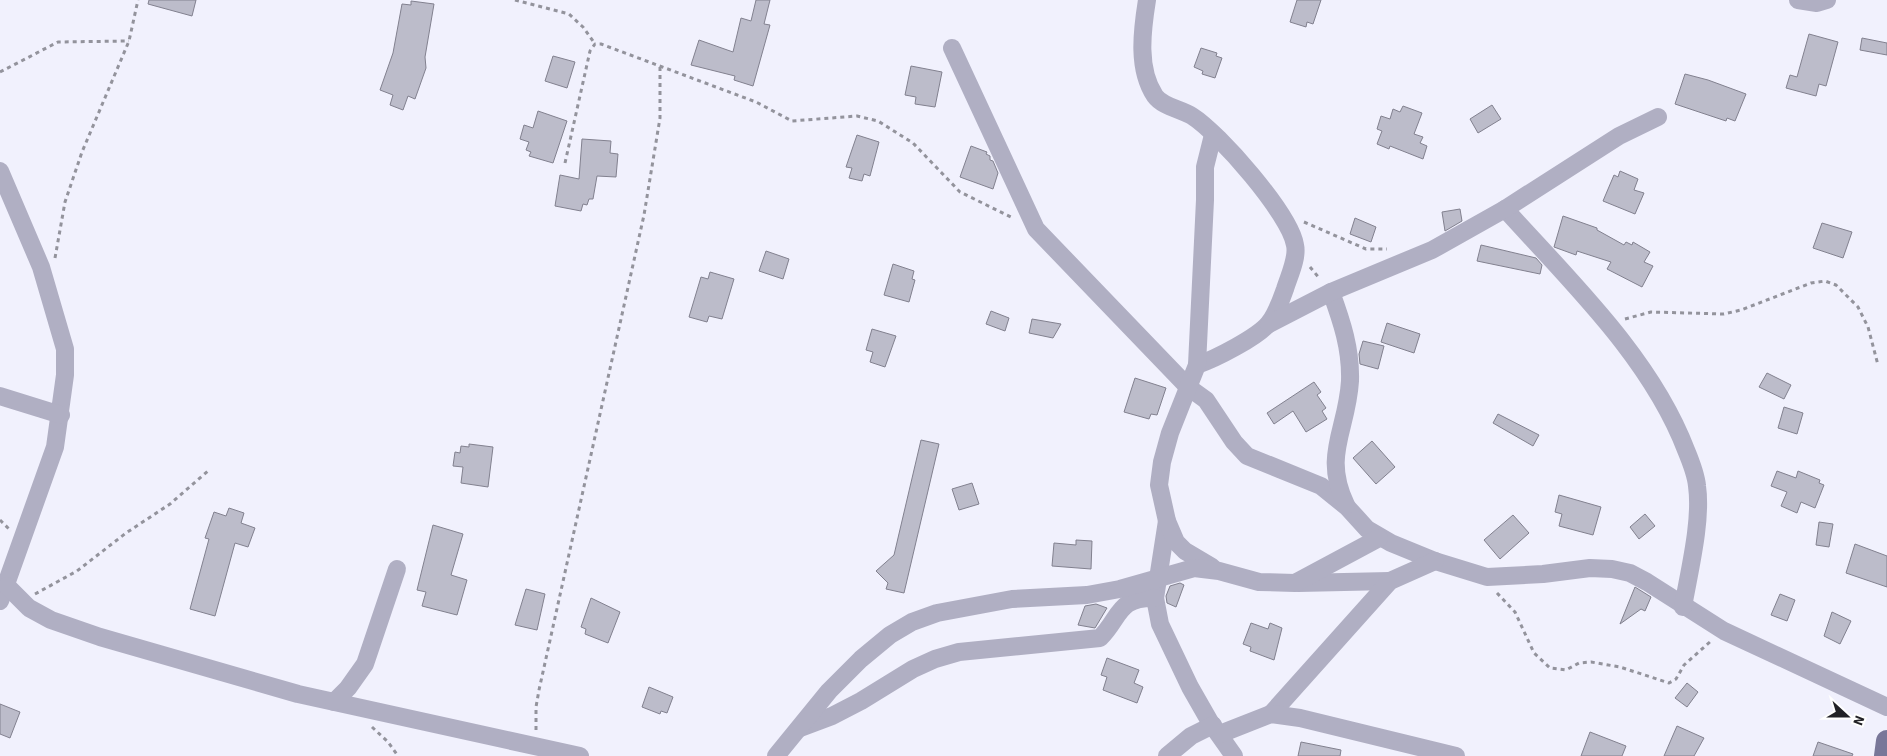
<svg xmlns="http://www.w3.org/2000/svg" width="1887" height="756" font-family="'Source Sans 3',sans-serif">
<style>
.building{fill:#bcbcca;stroke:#82818f}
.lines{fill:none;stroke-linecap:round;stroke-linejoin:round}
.path{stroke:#93939c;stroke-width:3;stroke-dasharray:4 4;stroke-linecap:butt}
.minor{stroke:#b0afc3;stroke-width:18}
.major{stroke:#797799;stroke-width:22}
</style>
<rect width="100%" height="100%" fill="#f1f1fd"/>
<g class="building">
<polygon points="149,0 196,0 192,16 148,4"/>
<polygon points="756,0 770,0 764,24 770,25 753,86 734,80 735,76 691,65 699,40 733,52 741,18 751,21"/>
<polygon points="1297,0 1321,0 1313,24 1307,22 1306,27 1290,22"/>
<polygon points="411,1 434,4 425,57 426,68 415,99 408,96 403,110 390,105 393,95 380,90 393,53 402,4 411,5"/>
<polygon points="1809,34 1838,42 1826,86 1819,84 1816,96 1786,88 1790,75 1797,77"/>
<polygon points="1862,38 1887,43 1887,55 1860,50"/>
<polygon points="1201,48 1217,53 1216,56 1222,58 1215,78 1202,74 1203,71 1194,67"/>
<polygon points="553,56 575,62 567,88 545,81"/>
<polygon points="911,66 942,72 935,107 915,104 916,97 905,95"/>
<polygon points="1685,74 1708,80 1746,94 1735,121 1727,118 1726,121 1675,104"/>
<polygon points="1492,105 1501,119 1478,133 1470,119"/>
<polygon points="1403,106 1422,113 1414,134 1423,137 1420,143 1427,146 1423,159 1390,146 1389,149 1377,144 1382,131 1377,129 1381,116 1390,119 1393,109 1400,112"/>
<polygon points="538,111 567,121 553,163 529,156 531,152 526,150 529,142 520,139 524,125 533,128"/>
<polygon points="857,135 879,142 870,176 864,174 862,181 849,178 852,168 846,167"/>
<polygon points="582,139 611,141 610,153 618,154 616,177 597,176 593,199 589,199 587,205 583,204 581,211 555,206 560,175 579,179"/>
<polygon points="971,146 987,152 986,154 990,156 990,160 993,161 998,173 993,189 960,177"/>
<polygon points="1620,171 1638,179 1634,190 1644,193 1635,214 1603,201 1614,175 1618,177"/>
<polygon points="1460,209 1462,221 1445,231 1442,212"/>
<polygon points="1563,216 1597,228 1597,230 1624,245 1626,242 1632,245 1633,242 1650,252 1644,262 1653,266 1642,287 1607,269 1611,262 1577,251 1576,255 1554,247"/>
<polygon points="1355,218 1376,227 1371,242 1350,234"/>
<polygon points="1822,223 1852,232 1843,258 1813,248"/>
<polygon points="1481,245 1536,258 1542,265 1540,274 1477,261"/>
<polygon points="766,251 789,259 783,279 759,271"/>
<polygon points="893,264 914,271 912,279 915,280 909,302 884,295"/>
<polygon points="710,272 734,279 722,319 709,316 707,322 689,317 701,277 708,279"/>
<polygon points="991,311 1009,318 1005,331 986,324"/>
<polygon points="1032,319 1061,324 1053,338 1029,333"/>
<polygon points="1387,323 1420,334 1414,353 1381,342"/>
<polygon points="872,329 896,336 885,367 870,362 873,352 866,350"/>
<polygon points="1363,341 1384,346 1378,369 1360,364 1359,354"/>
<polygon points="1767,373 1791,385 1784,399 1759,387"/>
<polygon points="1135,378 1166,388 1157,415 1151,414 1149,419 1124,412"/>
<polygon points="1314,382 1321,392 1317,395 1326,408 1322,411 1327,419 1306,432 1293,411 1274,424 1267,413"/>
<polygon points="1784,407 1803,413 1797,434 1778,428"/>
<polygon points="1498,414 1539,435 1533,446 1493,423"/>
<polygon points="921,440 939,444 904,593 886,589 888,583 876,571 894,555"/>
<polygon points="1372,441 1395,467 1376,484 1353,458"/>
<polygon points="469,444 493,447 488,487 461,483 463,467 453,466 455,452 460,453 461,446 469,447"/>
<polygon points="1777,471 1796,478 1798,471 1820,480 1819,483 1824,485 1815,508 1801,502 1797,513 1781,506 1787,492 1771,486"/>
<polygon points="972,483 979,504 959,510 952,489"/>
<polygon points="1559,495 1601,507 1593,535 1559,526 1562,514 1555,512"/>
<polygon points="229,508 244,513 241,523 255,528 248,547 235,543 215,616 190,609 209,539 205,538 214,512 226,516"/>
<polygon points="1645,514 1655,526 1639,539 1630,527"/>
<polygon points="1513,515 1529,533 1500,559 1484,540"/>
<polygon points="1819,522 1833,524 1829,547 1816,545"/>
<polygon points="433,525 463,534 451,575 467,580 457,615 422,606 426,592 417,590"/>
<polygon points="1076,540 1092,541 1091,569 1052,566 1054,543 1076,545"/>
<polygon points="1855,544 1887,556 1887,587 1846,573"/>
<polygon points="1180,583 1184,585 1176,607 1167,603 1166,596 1170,586"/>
<polygon points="1635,587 1651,597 1645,611 1641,609 1620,624"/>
<polygon points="526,589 545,594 537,630 515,625"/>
<polygon points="1780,594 1795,600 1787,621 1771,615"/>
<polygon points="591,598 620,612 608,643 585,634 586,629 581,627"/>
<polygon points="1096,604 1107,608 1095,628 1078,625 1085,606"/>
<polygon points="1832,612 1851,621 1840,644 1824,636"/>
<polygon points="1251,623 1268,629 1270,623 1282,628 1274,660 1250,651 1251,647 1243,644"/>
<polygon points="1107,658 1139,670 1134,683 1143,687 1137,703 1103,690 1107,677 1101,675"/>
<polygon points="1687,683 1698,692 1687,707 1675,698"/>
<polygon points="649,687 673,697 667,713 661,711 660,714 642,707"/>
<polygon points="0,704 20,712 10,738 0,734"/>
<polygon points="1677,726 1704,738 1694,756 1664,756"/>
<polygon points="1590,732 1626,746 1622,756 1581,756"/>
<polygon points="1301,742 1341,750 1340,756 1298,756"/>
<polygon points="1818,742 1853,754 1852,756 1813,756"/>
</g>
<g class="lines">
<g class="path">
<polyline points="515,0 569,14 583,27 595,44"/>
<polyline points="0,72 58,42 129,41"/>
<polyline points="565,163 590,51 595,44 601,44 756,102 792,121 857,116 878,121 913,143 960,192 1013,218"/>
<polyline points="1304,222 1366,249 1387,249"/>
<polyline points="55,258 65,202 82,152 129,41 138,0"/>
<polyline points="1310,267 1320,279"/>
<polyline points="1625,319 1651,312 1724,314 1741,310 1811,283 1825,281 1836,285 1858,307 1868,327 1878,365"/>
<polyline points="0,520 10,530"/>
<polyline points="1497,593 1515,612 1534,653 1550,668 1566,670 1579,663 1591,662 1620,667 1669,683 1676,679 1684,665 1711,641"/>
<polyline points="35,594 77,571 126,533 170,504 208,471"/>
<polyline points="372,727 388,742 398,756"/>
<polyline points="536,730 536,707 539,690 644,215 660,118 660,67"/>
</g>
<g class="minor">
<path d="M1147,0C1142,31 1137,69 1155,96C1163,107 1181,109 1192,116C1219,133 1290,214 1295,245C1298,258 1289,276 1285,289C1281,300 1276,315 1269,323C1258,337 1215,359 1197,365"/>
<polyline points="1798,0 1817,3 1827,0"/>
<polyline points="952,48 1036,229 1188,387 1206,400 1234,442 1247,456 1321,486 1347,507 1367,529 1391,543 1435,561 1487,577 1543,574 1590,568 1612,569 1630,573 1647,582 1724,631 1887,707"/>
<polyline points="0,171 41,267 65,349 65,375 55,447 0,601"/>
<path d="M1505,209C1570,281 1651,358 1686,450C1691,462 1696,474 1697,486C1702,521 1689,572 1683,607"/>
<path d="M1331,292C1342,322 1351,349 1350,381C1347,431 1322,455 1346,505"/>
<polyline points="1269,324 1331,292 1432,250 1505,209 1619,136 1658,117"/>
<polyline points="0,396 61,415"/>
<polyline points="1167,521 1155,598 1160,624 1190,687 1210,722 1234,756"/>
<polyline points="1212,567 1185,551 1176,542 1167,521 1159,485 1162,462 1170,433 1197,365 1205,200 1205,167 1213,135"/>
<polyline points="1298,583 1390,581"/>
<polyline points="7,586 29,608 51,620 100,637 298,694 580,756"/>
<polyline points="334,702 348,688 365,664 397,569"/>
<polyline points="1271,714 1390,581 1435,561"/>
<path d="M800,728L832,716L861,701L913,669L935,659L959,652L1100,638C1121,617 1117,597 1155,598"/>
<polyline points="1220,734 1271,714 1300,718 1456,756"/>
<polyline points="776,756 829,691 861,659 890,635 912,622 937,613 1012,599 1087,595 1120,589 1194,568 1219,571 1259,582 1295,583 1379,538"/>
<polyline points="1167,756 1191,736 1213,725"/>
</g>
<polyline class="major" points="1885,756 1887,741"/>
</g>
<g transform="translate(1847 716) rotate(111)" stroke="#ffffff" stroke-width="4" paint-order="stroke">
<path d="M0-4L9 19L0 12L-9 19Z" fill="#212126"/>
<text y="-8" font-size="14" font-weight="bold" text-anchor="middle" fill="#212126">N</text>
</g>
</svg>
